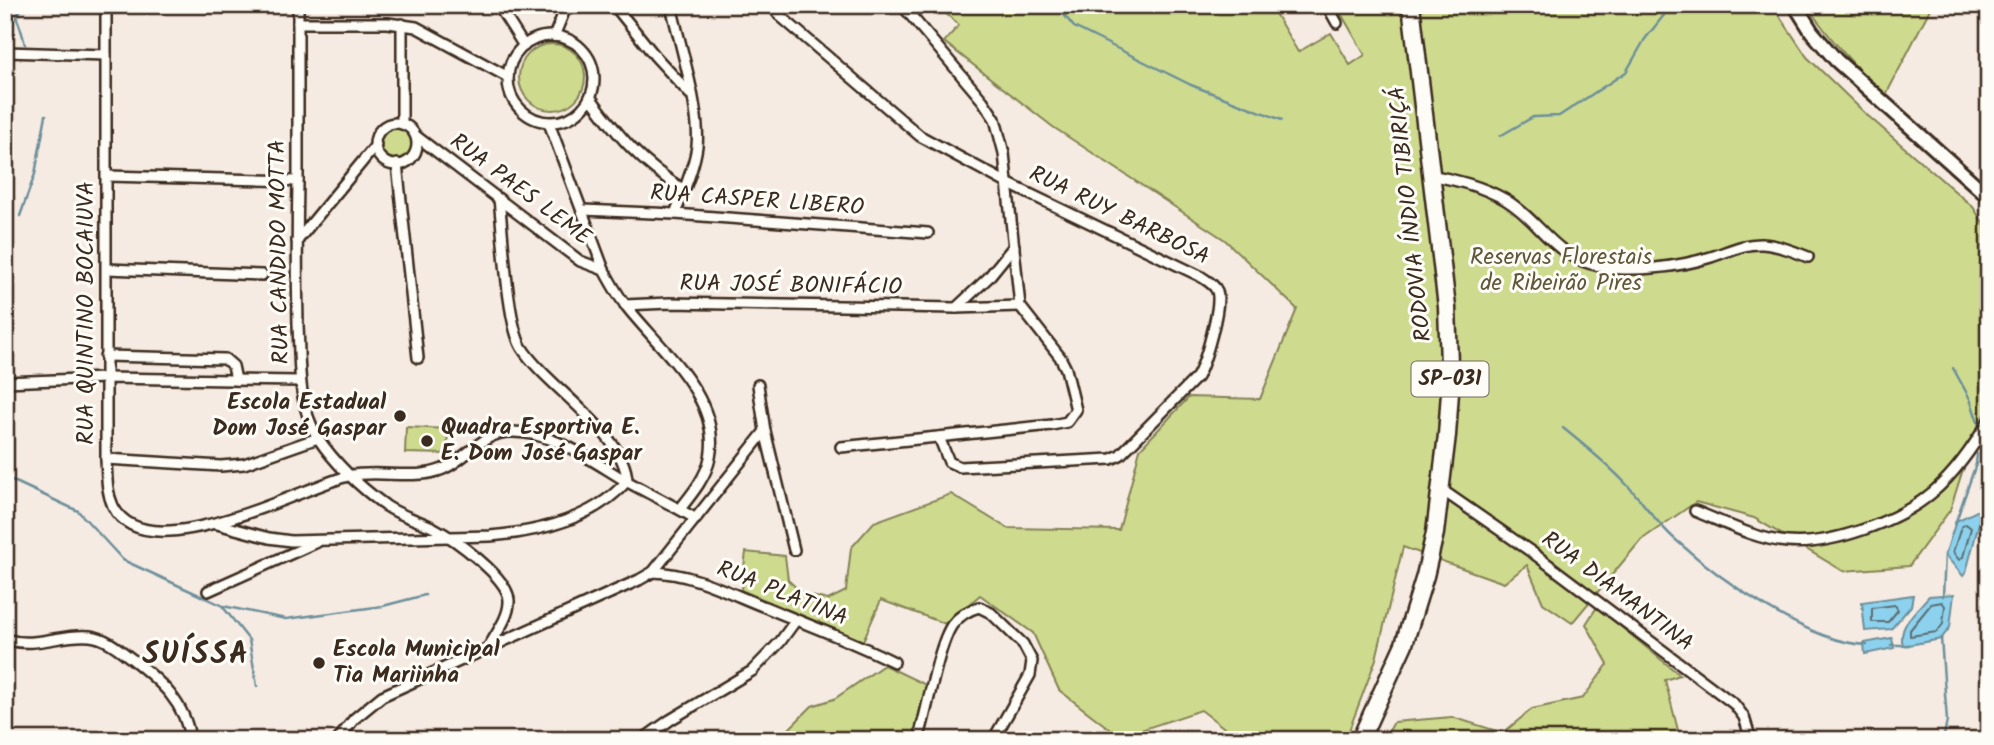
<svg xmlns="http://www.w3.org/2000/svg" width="1994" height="745" font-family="Kalam,sans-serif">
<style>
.green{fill:#cedb8e;stroke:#848256;stroke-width:2}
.water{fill:#8cd2ee;stroke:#6c8f9b;stroke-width:2}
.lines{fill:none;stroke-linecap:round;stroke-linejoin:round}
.shore{stroke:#5b6d71;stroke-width:2}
.stream{stroke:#6c8f9b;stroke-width:2.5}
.street-casing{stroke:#3b2a1e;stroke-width:14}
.secondary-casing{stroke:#3b2a1e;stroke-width:18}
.highway-casing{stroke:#3b2a1e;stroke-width:21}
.street{stroke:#fdfcf7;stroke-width:9}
.secondary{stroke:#fdfcf7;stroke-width:12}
.highway{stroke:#fdfcf7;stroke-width:16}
.poi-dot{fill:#3b2a1e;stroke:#fdfcf7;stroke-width:2.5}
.labels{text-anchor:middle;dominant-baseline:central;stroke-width:6;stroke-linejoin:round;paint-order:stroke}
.shield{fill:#fdfcf7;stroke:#75695f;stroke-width:2}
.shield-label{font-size:21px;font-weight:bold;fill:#3b2a1e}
.street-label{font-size:23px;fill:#3b2a1e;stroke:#fdfcf7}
.park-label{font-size:23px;fill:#60563a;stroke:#fdfcf7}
.poi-label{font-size:23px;font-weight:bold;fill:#3b2a1e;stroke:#fdfcf7;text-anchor:start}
.district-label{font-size:30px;font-weight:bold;letter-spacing:2px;fill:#3b2a1e;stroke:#fdfcf7}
</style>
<rect width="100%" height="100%" fill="#f6ebe2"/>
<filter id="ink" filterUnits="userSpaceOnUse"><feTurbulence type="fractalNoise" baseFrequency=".0143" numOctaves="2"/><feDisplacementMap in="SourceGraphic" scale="14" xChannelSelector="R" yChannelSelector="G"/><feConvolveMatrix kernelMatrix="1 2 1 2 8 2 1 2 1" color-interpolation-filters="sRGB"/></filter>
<g filter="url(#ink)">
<g class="green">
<polygon points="936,5 1270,5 1298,52 1331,33 1350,65 1365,55 1336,5 1775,5 1779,15 1807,57 1867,115 1973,207 1989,232 1989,434 1973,438 1950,510 1909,566 1843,571 1754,518 1696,502 1641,540 1572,623 1543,603 1527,565 1504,583 1403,547 1376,659 1348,733 1343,740 1240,740 1201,710 1120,737 1059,690 1033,633 980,595 946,624 881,600 863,641 741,590 746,552 785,556 788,580 803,594 828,600 846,591 851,548 874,522 951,494 1007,528 1119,530 1140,449 1189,397 1260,399 1297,309 1225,240 1053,127 944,42 959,25"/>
<path d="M1806,5H1932L1886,95C1854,68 1830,38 1806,5Z"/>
<circle cx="552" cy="77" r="33"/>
<circle cx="397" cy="143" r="17"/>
<polygon points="406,427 448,429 447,454 405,453"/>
<polygon points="1597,607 1680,675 1665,680 1679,734 1663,740 1384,740 1394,722 1452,717 1503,733 1532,709 1583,698 1608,664 1586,624"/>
<polygon points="884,665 926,685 913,740 778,740 812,706 834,699"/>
</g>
<g class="water">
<polygon points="1983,508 1966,572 1963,576 1945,555 1956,521"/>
<path d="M1954,594L1950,627L1941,639L1903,646C1897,626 1916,611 1929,596Z"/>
<polygon points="1913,595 1911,606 1891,629 1865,631 1862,602"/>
<polygon points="1892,638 1894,648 1865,654 1864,643"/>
</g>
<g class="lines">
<g class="shore">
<polygon points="1966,524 1971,528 1963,557 1959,560 1953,552 1961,527"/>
<polygon points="1942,602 1945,606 1943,624 1937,632 1910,636 1910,630 1931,604"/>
<polygon points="1895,605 1898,610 1888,622 1872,622 1872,608"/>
</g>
<g class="stream">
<path d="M5,5C18,13 21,30 25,44"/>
<polyline points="1056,5 1074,27 1191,85 1282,120"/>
<polyline points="17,18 23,5"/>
<polyline points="1500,136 1533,117 1559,116 1626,72 1645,39 1672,5"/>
<polyline points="20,216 35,174 46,115"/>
<polyline points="1953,368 1970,399 1980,428"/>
<path d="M1563,428C1585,446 1608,464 1627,485C1644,503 1658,525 1677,541C1721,580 1808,643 1867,645"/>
<polyline points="5,477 78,511 123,560 223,606 286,619 383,606 425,595"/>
<polyline points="1955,524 1976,464 1977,454"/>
<polyline points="1943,596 1945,554"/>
<polyline points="223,607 249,640 257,686"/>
<polyline points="1941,638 1947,721 1943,740"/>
<polyline points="1891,645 1909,645"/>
</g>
<g class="street-casing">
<g id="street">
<path d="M106,5V459C107,475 106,491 113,506C145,572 298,489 348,476C377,469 415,481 443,469C467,459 482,432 511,432C553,431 592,461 626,481C650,494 673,505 696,519"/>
<path d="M298,5C298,64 298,122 298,181C297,229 297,277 298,325C300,363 297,404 318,438C336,465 360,487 386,506C401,516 418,520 434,528C453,538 508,577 509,600C510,616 496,634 488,648"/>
<polyline points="498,5 524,46"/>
<polyline points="614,5 655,56 690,94"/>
<path d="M671,5C679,42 701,111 697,146C694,169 683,192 675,214"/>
<path d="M772,5L779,15L920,136L1007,183L1200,276C1206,280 1214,284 1217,291C1222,305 1205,363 1197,377L1120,455L1111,459L960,467L949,462L939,437"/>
<polyline points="1327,5 1337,23"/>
<polyline points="298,23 388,23 416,27 508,77"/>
<polyline points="554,36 567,5"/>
<circle cx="551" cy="79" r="43"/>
<polyline points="5,52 106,55"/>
<path d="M590,97C620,138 640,162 684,190"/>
<path d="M549,123L604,270C611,283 618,296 627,307C660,349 722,398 710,458C706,477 692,494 680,509"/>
<circle cx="396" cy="144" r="21"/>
<polyline points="402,124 402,24"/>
<polyline points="416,136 580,261 604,270"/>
<polyline points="397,164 418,358"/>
<path d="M1430,175C1456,180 1482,186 1506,200C1542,222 1552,257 1600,266C1632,273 1679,267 1711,257C1727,252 1744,243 1762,244C1778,245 1793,251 1808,257"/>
<polyline points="107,176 298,181"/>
<polyline points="583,210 675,214 928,233"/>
<polyline points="297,241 376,145"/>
<polyline points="107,269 262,275"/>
<polyline points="625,305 669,303 956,308 1020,306"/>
<polyline points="956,308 988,278 1014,246"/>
<polyline points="105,356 225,359 233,366 236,380"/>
<polyline points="5,382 105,378 300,381"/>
<polyline points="758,385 765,431 794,550"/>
<polyline points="841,447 1052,425 1067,422 1076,410 1066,369 1060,357 1020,306 1004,153 995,119 983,101 902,5"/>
<polyline points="106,459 221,466 244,464 318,438"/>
<polyline points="1442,490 1533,553 1734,704 1744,717 1751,740"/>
<path d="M1695,511C1725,523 1755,539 1787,542C1830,546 1900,521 1933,492C1955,473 1974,446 1989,420"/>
<path d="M217,524L269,538L291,541L490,536C538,532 594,519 627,481C626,434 547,387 522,348C507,325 503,232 499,199"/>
<path d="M653,572C692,573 729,593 765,607C808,625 852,641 894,662"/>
<polyline points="208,591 317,542"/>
<path d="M5,639C37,649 60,633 90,636C107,638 120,650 132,659C160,681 186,703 190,740"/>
<path d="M921,730C928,705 939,644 952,625C959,616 968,610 979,607L991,613L1023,644L1032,661L1030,675L993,740"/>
<polyline points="338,740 354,719 382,696 639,580 653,572 765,431"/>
<polyline points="642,740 670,720 752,671 780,642 796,620"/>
</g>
</g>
<g class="secondary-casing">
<polyline id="secondary" points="1795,5 1812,32 1836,60 1989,197"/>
</g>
<g class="highway-casing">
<polyline id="highway" points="1360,740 1404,644 1425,576 1435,533 1447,435 1450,392 1447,307 1411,5"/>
</g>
<use href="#street" class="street"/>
<use href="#secondary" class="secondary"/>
<use href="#highway" class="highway"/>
</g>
</g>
<g class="poi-dot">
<circle cx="400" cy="416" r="7"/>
<circle cx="427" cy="441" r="7"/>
<circle cx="319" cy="663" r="7"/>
</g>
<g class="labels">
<rect class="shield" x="1411.5" y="361.5" width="77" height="35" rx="5"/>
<g class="shield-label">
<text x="1450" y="379">SP-031</text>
</g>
<g class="street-label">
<text transform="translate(520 190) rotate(37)">RUA PAES LEME</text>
<text transform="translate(757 201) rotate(4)">RUA CASPER LIBERO</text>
<text transform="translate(1411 214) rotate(-96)">RODOVIA ÍNDIO TIBIRIÇÁ</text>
<text transform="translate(1119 216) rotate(26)">RUA RUY BARBOSA</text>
<text transform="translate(280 252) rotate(-91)">RUA CANDIDO MOTTA</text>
<text transform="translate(791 286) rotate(1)">RUA JOSÉ BONIFÁCIO</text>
<text transform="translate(87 313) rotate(-90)">RUA QUINTINO BOCAIUVA</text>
<text transform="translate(1617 592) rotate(37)">RUA DIAMANTINA</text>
<text transform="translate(782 594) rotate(22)">RUA PLATINA</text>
</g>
<g class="park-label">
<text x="1561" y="258">Reservas Florestais<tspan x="1561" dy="26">de Ribeirão Pires</tspan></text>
</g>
<g class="poi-label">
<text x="386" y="403" text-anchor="end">Escola Estadual<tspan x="386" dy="26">Dom José Gaspar</tspan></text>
<text x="441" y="428">Quadra Esportiva E.<tspan x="441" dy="26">E. Dom José Gaspar</tspan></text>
<text x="333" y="650">Escola Municipal<tspan x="333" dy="26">Tia Mariinha</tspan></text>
</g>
<g class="district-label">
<text x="196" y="655">SUÍSSA</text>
</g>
</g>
<rect width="1994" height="745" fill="none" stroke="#fdfcf7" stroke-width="28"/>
<rect x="14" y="14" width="1966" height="717" fill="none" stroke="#3b2a1e" stroke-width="2.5" filter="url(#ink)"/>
</svg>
